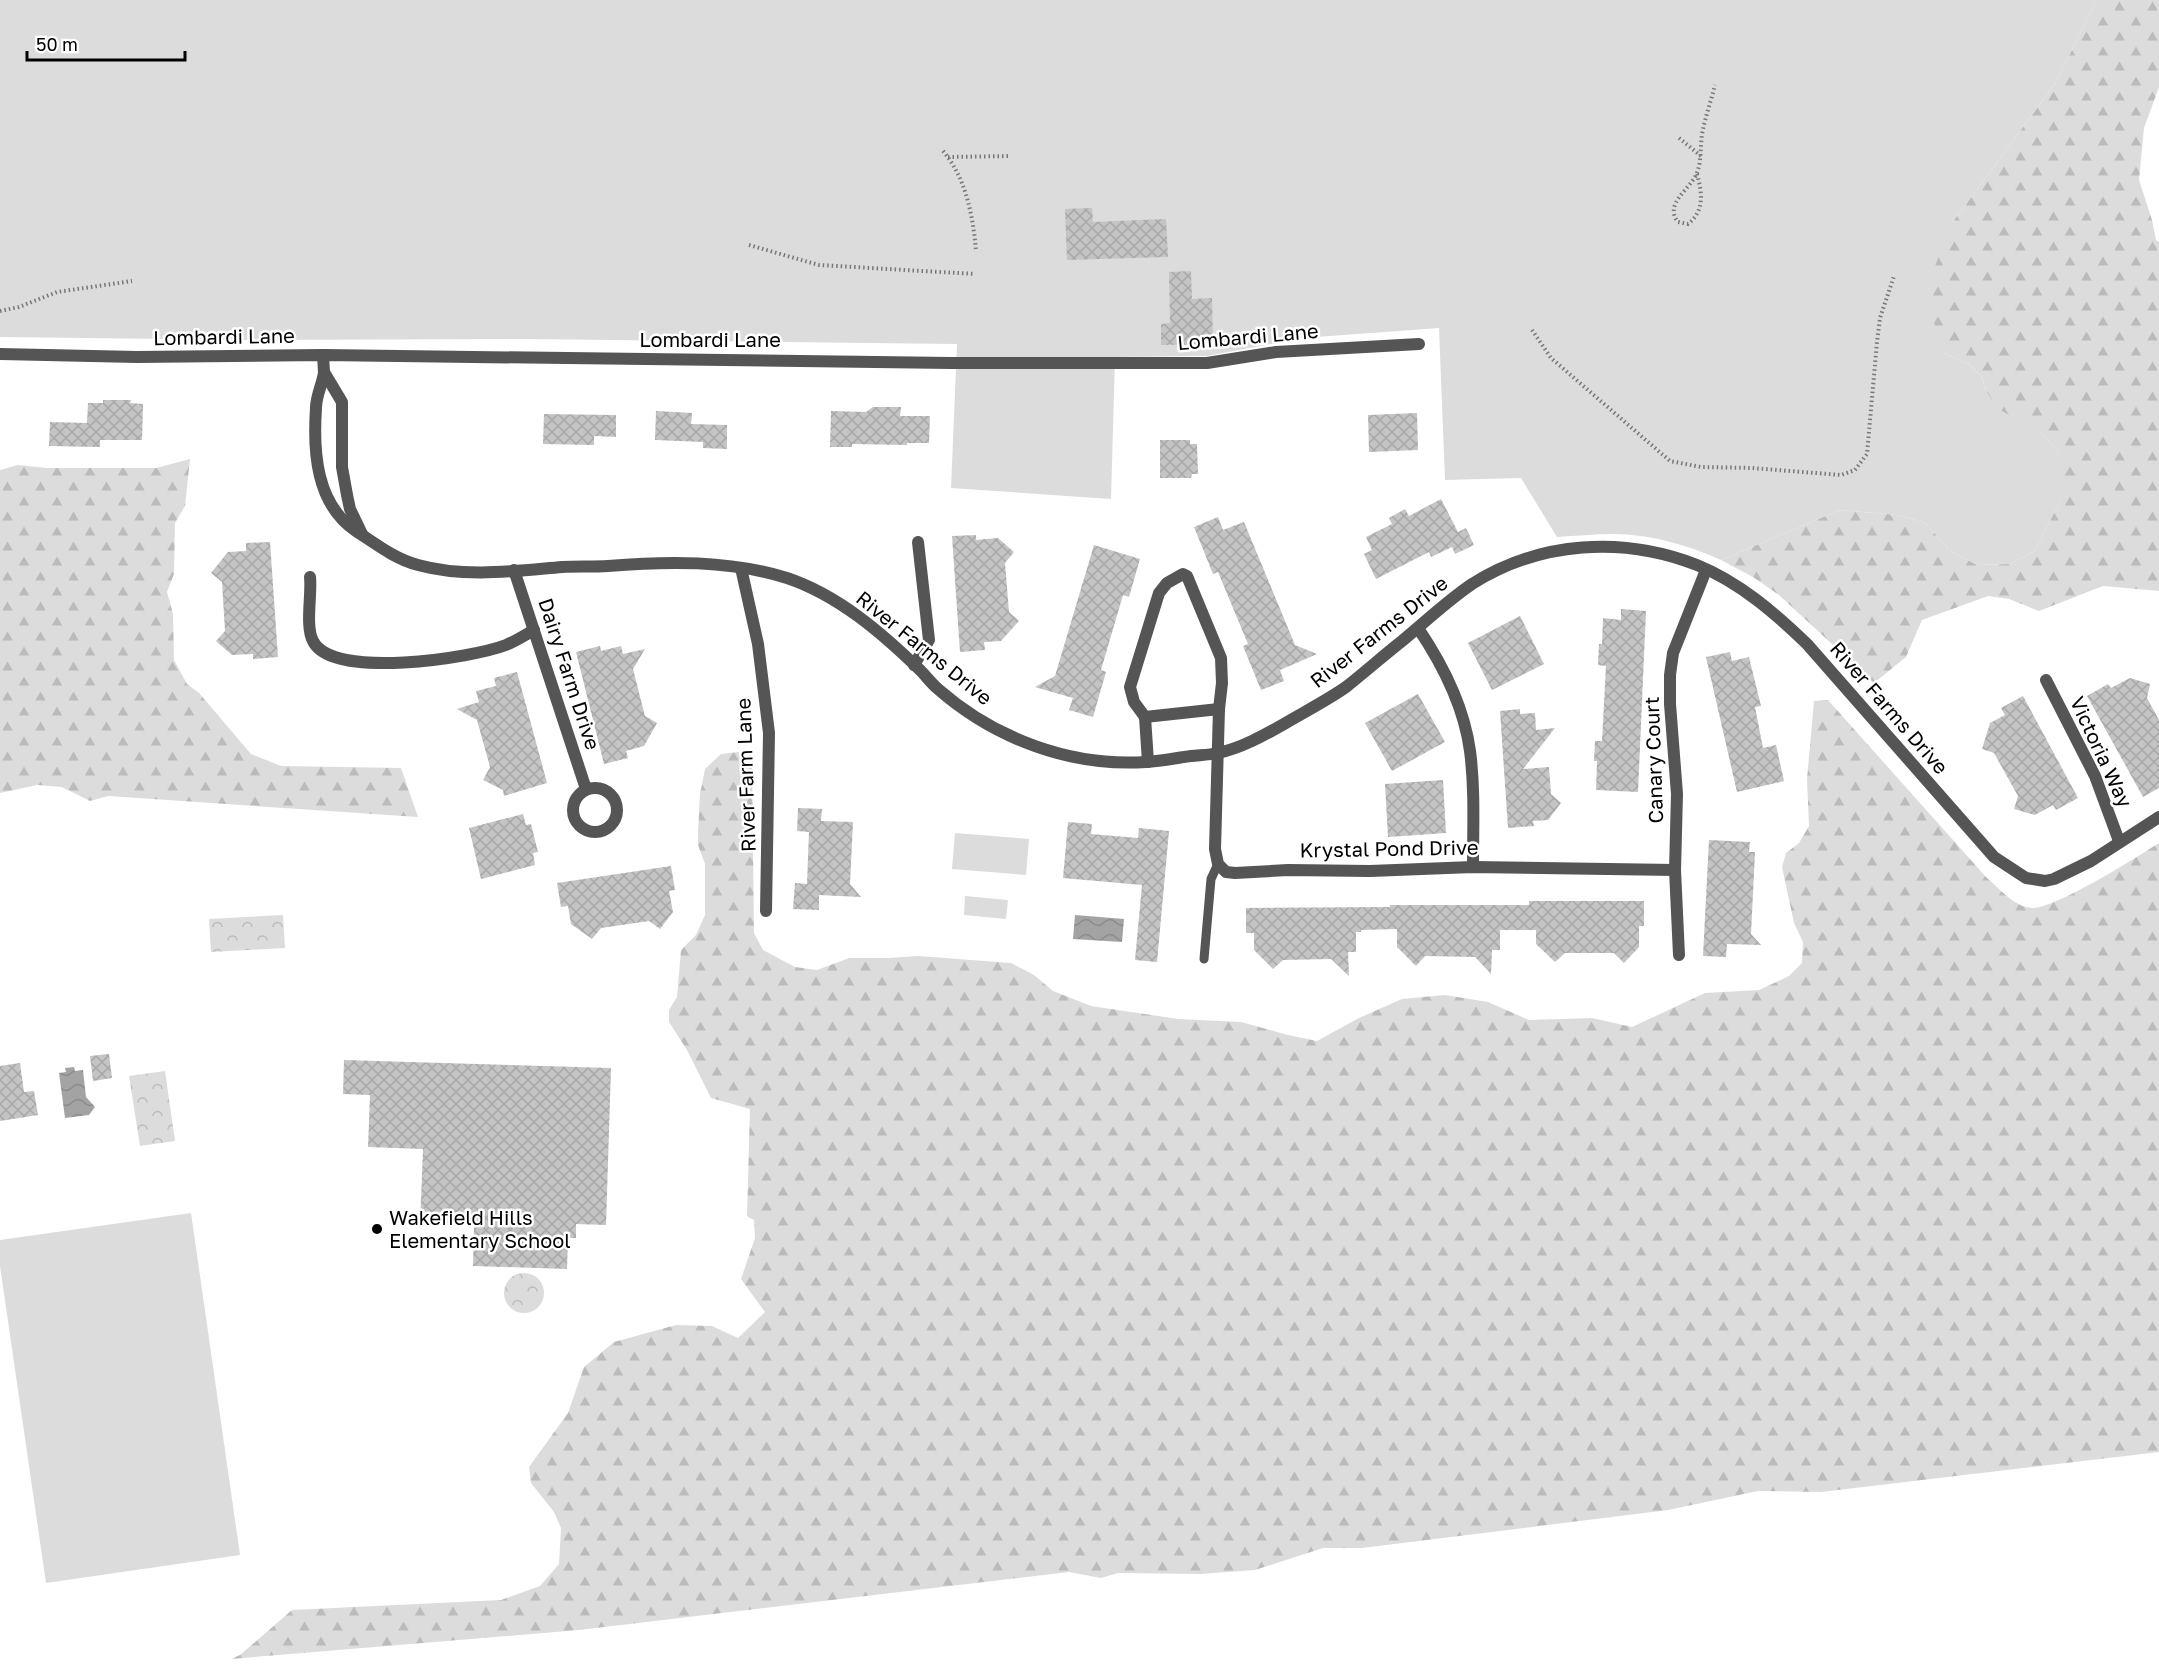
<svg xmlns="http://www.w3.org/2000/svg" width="2159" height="1677" font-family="'Golos Text',sans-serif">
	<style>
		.grass { fill: #dcdcdc }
		.forest { fill: url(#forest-firs) }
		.park { fill: url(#park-crowns) }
		.water { fill: url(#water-waves) }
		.building { fill: url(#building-cross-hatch) }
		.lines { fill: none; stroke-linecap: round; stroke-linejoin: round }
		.path { stroke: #777; stroke-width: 4; stroke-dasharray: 1.5 3; stroke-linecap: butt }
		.lane { stroke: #555; stroke-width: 9 }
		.street { stroke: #555; stroke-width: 12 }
		.poi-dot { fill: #000; stroke: #fff; stroke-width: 2 }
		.labels { text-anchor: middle; stroke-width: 5; stroke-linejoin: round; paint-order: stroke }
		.street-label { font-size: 20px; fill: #000; stroke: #fff }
		.poi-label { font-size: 20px; fill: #000; stroke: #fff; text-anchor: start }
	</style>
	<defs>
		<pattern id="forest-firs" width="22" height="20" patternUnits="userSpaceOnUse" patternTransform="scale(1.5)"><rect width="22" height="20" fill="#dcdcdc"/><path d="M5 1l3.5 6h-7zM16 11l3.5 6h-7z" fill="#bbb"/></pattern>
		<pattern id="park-crowns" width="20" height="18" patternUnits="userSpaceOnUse" patternTransform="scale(1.5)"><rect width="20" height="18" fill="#dcdcdc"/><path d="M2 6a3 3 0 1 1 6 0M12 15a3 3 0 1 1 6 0" fill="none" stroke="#bbb"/></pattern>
		<pattern id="water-waves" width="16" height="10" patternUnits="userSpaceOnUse" patternTransform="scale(1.5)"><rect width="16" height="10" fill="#a3a3a3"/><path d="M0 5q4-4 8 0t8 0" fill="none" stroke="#8b8b8b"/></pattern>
		<pattern id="building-cross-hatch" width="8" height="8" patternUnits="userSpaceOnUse" patternTransform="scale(1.5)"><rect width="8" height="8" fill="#c4c4c4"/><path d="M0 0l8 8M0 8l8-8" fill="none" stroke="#a7a7a7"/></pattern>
	</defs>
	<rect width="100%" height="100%" fill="#fff"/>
	<!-- grass -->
	<g class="grass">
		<path d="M0,0H2097L2055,84L1952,223L1941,352L1970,365L1982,377L1985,389L2021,420L2041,432L2060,454V501L2035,551L2010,564L1977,565L1952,552L1925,523L1898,515L1840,510L1721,560C1687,545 1651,534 1613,534C1595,534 1576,536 1557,537L1521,478L1445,480L1439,328L1303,338L1207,356L1115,357L1111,499L951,488L957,344L527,339L253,340L0,337Z"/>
		<polygon points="955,833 1029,839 1026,875 952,869"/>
		<polygon points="965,896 1008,900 1006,919 964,915"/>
		<polygon points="191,1213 240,1555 46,1583 0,1266 0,1240"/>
	</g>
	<!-- forest -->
	<g class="forest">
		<polygon points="2097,0 2159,0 2159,87 2144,128 2139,180 2152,220 2156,240 2159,242 2159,591 2103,586 2039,611 2009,599 1988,596 1922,620 1906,657 1874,683 1779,595 1753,577 1721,560 1840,510 1898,515 1925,523 1952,552 1977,565 2010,564 2035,551 2060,501 2060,454 2041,432 1998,409 1985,389 1982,377 1970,365 1941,352 1929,300 1930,279 1952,223 2055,84"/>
		<polygon points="190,459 185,506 175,523 174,574 167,592 173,614 174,660 187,684 199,693 251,754 281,766 401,768 418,817 108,796 90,801 62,787 37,785 0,793 0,470 18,465 47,468 156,468"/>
		<path d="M1828,700L1986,877C1999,888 2014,907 2032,908C2055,909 2137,857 2159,843V1452L1821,1492L1758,1491L1668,1510L1362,1548H1323L1255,1570L1200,1574L1118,1573L1101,1578L1069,1572L579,1630L231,1659L240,1655L292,1610L501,1600L540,1586L559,1564L561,1528L554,1512L531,1483L529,1467L568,1413L584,1367L614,1342L676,1325L712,1326L738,1338L765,1312L741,1279L755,1238L754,1220L747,1216L750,1109L711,1098L687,1050L669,1022V1010L677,997L681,950L696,935L705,915V864L698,845V833L700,794L705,769L721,754L738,752L752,758L754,933L763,950L795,967L817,970L849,958H889L918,956L1011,963L1034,975L1053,991L1091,1006L1178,1019L1241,1022L1288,1035L1317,1041L1359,1018L1402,999L1445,995L1488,1002L1529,1020L1592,1018L1632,1027L1705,993L1759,990L1789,976L1802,963L1803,942L1794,923L1782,867L1786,853L1799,843L1809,826L1807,779L1814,701Z"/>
	</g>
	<!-- park -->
	<g class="park">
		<polygon points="283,915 285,948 211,952 209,919"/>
		<polygon points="165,1071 175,1141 140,1146 129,1076"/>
		<circle cx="524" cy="1293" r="20"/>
	</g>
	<!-- water -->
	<g class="water">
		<polygon points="1075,915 1124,919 1122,942 1073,939"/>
		<polygon points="74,1067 75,1071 83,1070 86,1097 95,1107 89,1115 65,1118 59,1073 66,1072 65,1068"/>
	</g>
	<!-- building -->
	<g class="building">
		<polygon points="1092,208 1093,222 1166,219 1168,257 1067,260 1065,209"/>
		<polygon points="1191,271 1192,299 1212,298 1213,344 1161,345 1161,324 1170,323 1169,272"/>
		<polygon points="103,400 131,400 130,403 143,404 142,440 100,440 100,447 49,446 50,422 87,423 88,403 103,403"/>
		<polygon points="873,407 901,407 900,416 930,416 929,443 907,443 907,445 852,444 852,447 830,447 831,411 866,412"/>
		<polygon points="656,411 692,413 691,424 727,425 727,449 703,448 703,442 655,440"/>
		<polygon points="1417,413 1418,450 1369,452 1368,415"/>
		<polygon points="544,414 616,415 616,437 594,436 594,445 543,444"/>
		<polygon points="1160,440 1190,440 1190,444 1197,444 1198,474 1192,474 1191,478 1160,478"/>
		<polygon points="1441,499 1458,532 1466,528 1474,545 1455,554 1452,547 1431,557 1429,552 1376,579 1364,554 1372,550 1366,537 1392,524 1389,518 1405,509 1409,516"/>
		<polygon points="1218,517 1223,530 1244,522 1295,645 1317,654 1280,670 1284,681 1261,690 1243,646 1248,644 1218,572 1213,574 1194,527"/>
		<polygon points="976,535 976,540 998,538 1014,552 1005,563 1009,612 1019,621 1001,641 984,642 985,650 960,652 952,536"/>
		<polygon points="270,542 278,657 253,659 253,654 232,655 216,641 225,631 222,582 211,573 228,552 246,551 246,543"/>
		<polygon points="1094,545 1140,559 1129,597 1123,595 1101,670 1106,672 1093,717 1069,710 1073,698 1035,687 1055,676"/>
		<polygon points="1621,609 1646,611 1638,792 1596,790 1597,761 1594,761 1595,741 1602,741 1606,666 1598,665 1599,644 1602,644 1603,618 1621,620"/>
		<polygon points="1520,616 1544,664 1492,690 1468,643"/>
		<polygon points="600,646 601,651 621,646 623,654 645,649 633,669 645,716 657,723 644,746 626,751 628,758 604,764 576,652"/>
		<polygon points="1730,652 1732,661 1749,657 1761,706 1755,707 1763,748 1776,745 1784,781 1737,792 1706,657"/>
		<polygon points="517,672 547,783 504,796 503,790 483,780 490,767 477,720 457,709 479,702 476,691 496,686 494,678"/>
		<polygon points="2130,678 2150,684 2147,698 2159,720 2159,788 2143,797 2087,696 2108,684 2111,688"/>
		<polygon points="1418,694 1445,742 1392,771 1365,723"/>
		<polygon points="2023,696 2078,798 2056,810 2053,805 2035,815 2014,809 2018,796 1994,753 1982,749 1990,723 2005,715 2001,708"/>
		<polygon points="1520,709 1520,714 1535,713 1536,730 1555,728 1523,769 1549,767 1551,794 1561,803 1548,820 1533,821 1534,826 1508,828 1500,711"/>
		<polygon points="1443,780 1446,833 1388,837 1385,784"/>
		<polygon points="798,808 822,809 821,821 853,822 850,884 861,897 819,895 819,910 793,909 795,883 807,884 809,832 797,831"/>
		<polygon points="523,814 526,825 531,824 538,852 533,853 535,865 481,879 469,828"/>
		<polygon points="1068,822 1092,824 1091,834 1138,838 1139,828 1169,831 1157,962 1135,960 1142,885 1063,878"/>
		<polygon points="1709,840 1750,842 1749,852 1755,852 1751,934 1761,945 1727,944 1726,957 1703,956"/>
		<polygon points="671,866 675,890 669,891 673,912 660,929 649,921 601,928 592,939 571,924 568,906 561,907 557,883"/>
		<polygon points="1529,901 1644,901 1644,926 1639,926 1639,947 1624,963 1614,953 1565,953 1555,962 1536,944 1536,930 1500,930 1500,950 1492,950 1491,974 1475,957 1425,956 1416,966 1397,947 1397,929 1361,930 1361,932 1356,932 1356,952 1348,952 1349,976 1331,959 1283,960 1273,969 1254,950 1254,933 1246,933 1246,908 1390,907 1390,905 1529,905"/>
		<polygon points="109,1054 112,1078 93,1081 90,1056"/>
		<polygon points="344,1060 611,1068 606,1225 576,1224 576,1238 568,1238 567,1269 473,1266 474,1225 420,1224 423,1149 368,1147 370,1095 343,1094"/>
		<polygon points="20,1063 24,1092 34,1091 38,1115 0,1121 0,1066"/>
	</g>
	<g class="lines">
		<!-- path -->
		<g class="path">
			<polyline points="1679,138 1701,156"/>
			<path d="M943,151C966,178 973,216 976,251"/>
			<polyline points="948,157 1010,156"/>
			<path d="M1697,174C1702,192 1705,211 1688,224L1678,222C1664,204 1689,190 1696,175C1702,162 1700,148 1702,134C1705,118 1711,101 1715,85"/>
			<polyline points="749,245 819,265 975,274"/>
			<polyline points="0,311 19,307 57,292 132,281"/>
			<polyline points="1532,330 1551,358 1670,461 1701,467 1752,468 1841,475 1855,470 1867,454 1877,342 1880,318 1894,276"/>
		</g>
		<!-- lane -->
		<polyline class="lane" points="1204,959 1211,879 1218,864"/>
		<!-- street -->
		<g class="street">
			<polyline points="0,354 137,357 323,355 951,363 1207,363 1276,352 1419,344"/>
			<path d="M323,355C323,357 324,371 324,373C322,385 316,396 316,408C313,452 316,504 356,531C376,544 395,559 418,565C465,578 515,571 562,567C577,566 593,567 608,566C667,561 729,560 787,578C838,595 882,633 920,670C926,676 931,683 938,689C995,739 1071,767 1146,762C1161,761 1176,758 1191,756C1200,755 1209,755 1218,753C1241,748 1263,736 1284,724C1304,712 1326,701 1346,687C1365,672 1383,656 1402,641C1425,622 1447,601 1472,584C1540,541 1623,536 1697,565C1739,582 1775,613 1807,644L1994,857L2026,878L2045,881L2054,879L2091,861L2159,817"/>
			<polyline points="324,372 342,402 342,467 347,495 350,509 362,534"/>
			<polyline points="741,568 758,644 769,733 766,911"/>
			<polyline points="514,570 586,789"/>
			<path d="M310,577C312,594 305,626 313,641C332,680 472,658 506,645C516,641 525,635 534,630"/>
			<path d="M1418,628C1443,665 1464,706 1470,751C1475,789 1473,828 1473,867"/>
			<polyline points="914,665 929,640 918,542"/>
			<polyline points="2046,680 2095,776 2119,841"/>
			<polyline points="1145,717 1219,709"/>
			<polyline points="1148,762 1145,717 1134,702 1130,687 1159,593 1167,583 1183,574 1187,576 1221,658 1222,683 1219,709 1215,849 1218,864 1226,872 1235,873 1288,870 1370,871 1473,867 1675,870"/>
			<circle cx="595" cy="810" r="22"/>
			<polyline points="1679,955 1675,870 1677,794 1670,704 1670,675 1673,653 1706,570"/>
		</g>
	</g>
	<!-- markers -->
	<circle class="poi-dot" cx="377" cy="1229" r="6"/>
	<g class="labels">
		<!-- street labels -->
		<g class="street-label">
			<text transform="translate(224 337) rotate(-1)" y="7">Lombardi Lane</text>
			<text transform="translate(1248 337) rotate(-5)" y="7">Lombardi Lane</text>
			<text x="710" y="347">Lombardi Lane</text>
			<text transform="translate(1379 632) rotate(-38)" y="7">River Farms Drive</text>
			<text transform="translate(924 648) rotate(39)" y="7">River Farms Drive</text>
			<text transform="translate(569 674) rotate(72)" y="7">Dairy Farm Drive</text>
			<text transform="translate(1889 708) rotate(49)" y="7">River Farms Drive</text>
			<text transform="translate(2101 752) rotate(65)" y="7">Victoria Way</text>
			<text transform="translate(1654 760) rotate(-92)" y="7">Canary Court</text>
			<text transform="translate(746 775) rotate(-92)" y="7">River Farm Lane</text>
			<text transform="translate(1389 849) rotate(-1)" y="7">Krystal Pond Drive</text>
		</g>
		<!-- poi labels -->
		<g class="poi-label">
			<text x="389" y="1225">Wakefield Hills<tspan x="389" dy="23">Elementary School</tspan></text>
		</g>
	</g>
	<!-- scale -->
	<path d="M27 51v9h158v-9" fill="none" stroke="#000000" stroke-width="3"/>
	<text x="36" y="51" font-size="18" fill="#000000" stroke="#ffffff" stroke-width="4.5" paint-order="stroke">50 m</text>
</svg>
